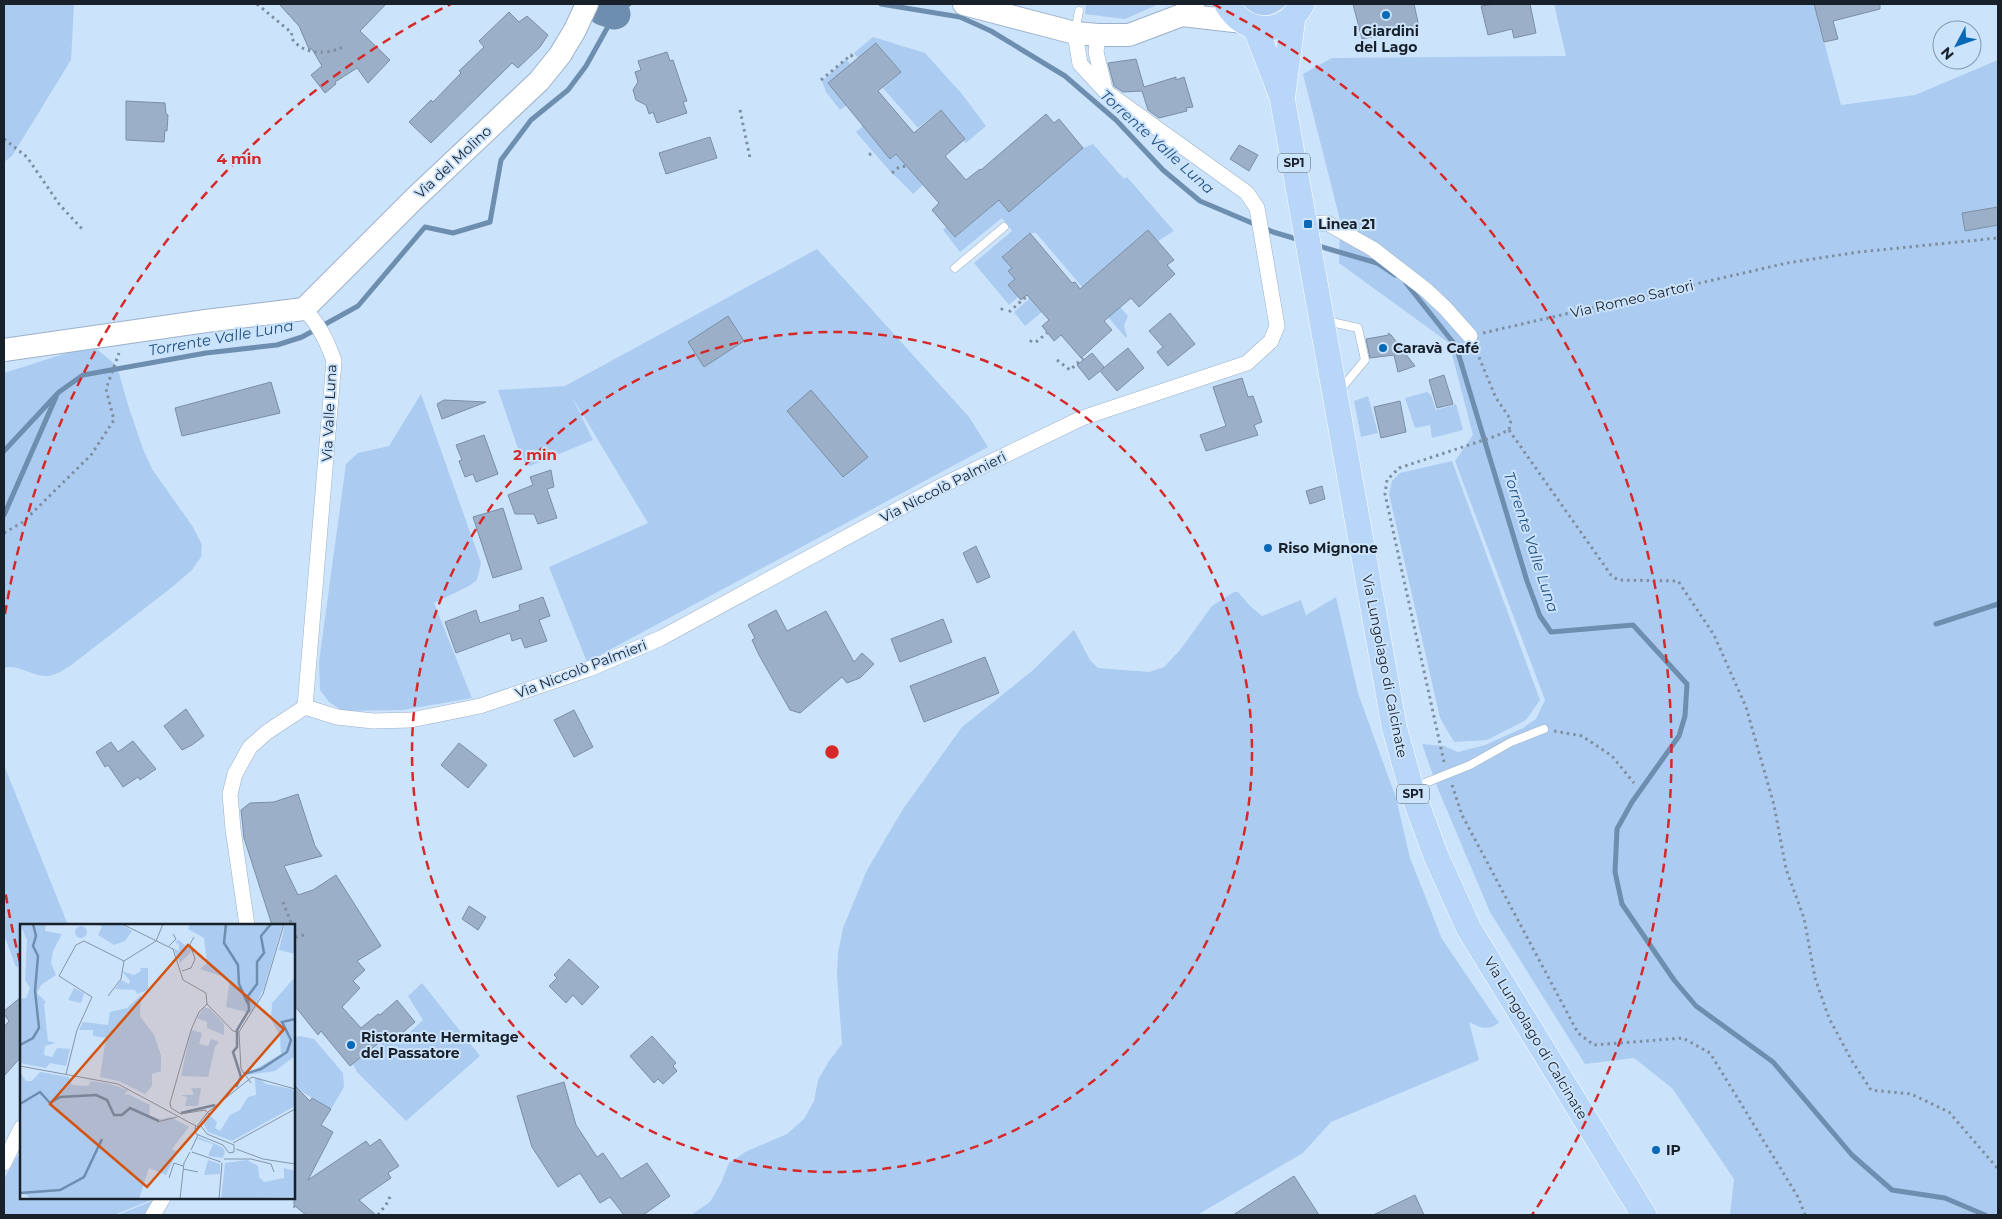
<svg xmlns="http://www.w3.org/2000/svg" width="2002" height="1219" font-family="Montserrat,sans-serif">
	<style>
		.green { fill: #abccf0 }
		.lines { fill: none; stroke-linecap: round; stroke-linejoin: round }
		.stream { stroke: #6e8eb0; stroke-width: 5 }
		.river { stroke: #6e8eb0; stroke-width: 31 }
		.building { fill: #9bb0c8; stroke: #7a8fa6 }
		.lane-casing { stroke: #9cb1c9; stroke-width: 9 }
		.street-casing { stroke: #9cb1c9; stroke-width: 16 }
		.secondary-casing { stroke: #9cb1c9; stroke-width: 24 }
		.primary-casing { stroke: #fff; stroke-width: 26 }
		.path { stroke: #7e8fa1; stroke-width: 3; stroke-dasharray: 2.5 4; stroke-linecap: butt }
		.lane { stroke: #fff; stroke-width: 8 }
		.street { stroke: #fff; stroke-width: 15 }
		.secondary { stroke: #fff; stroke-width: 22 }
		.primary { stroke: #b8d6f7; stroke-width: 25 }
		.ring { fill: none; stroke: #d62828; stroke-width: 2.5; stroke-dasharray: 9 6 }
		.poi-dot { fill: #0969b6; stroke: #cce3fc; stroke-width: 2 }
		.labels { text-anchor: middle; stroke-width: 4; stroke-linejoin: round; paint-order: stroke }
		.shield { fill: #cce3fc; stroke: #4e5a68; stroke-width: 1 }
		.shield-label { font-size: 12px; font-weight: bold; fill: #182029 }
		.poi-label { font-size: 14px; font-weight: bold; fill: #182029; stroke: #cce3fc; text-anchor: start }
		.street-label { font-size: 14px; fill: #182029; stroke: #cce3fc }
		.water-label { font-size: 15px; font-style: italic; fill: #225280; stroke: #cce3fc }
		.inset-river { fill: none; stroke: #6e8eb0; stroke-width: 2.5 }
		.inset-road { fill: none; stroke: #8495a8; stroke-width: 1 }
		.view { fill: #d3530f; fill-opacity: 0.15; stroke: #d3530f; stroke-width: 2.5 }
		.inset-edge { fill: none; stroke: #182029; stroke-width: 2.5 }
		.centre { fill: #d62828; stroke: #cce3fc; stroke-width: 2.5 }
		.ring-label { font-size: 15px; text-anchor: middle; font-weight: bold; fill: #d62828; stroke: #cce3fc; stroke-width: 4; stroke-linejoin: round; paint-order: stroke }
	</style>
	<rect width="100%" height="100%" fill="#cce3fc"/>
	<!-- green -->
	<g class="green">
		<polygon points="4,4 74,4 71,60 12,156 4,162"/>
		<polygon points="1086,4 1159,4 1125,19 1085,14"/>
		<path d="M1242,4H1287C1273,17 1256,21 1242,4Z"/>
		<polygon points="1554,4 1814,4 1841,105 1915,95 1998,60 1998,1215 1730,1215 1734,1179 1672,1088 1634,1058 1585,1064 1490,912 1438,789 1422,744 1444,746 1458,752 1485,745 1523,728 1536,719 1545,700 1455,461 1473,435 1449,343 1339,263 1340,220 1303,74 1332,58 1566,56"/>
		<polygon points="873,37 925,53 962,94 986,126 966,143 963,140 965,139 940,110 918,128 883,88 901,72 877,43 858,58 854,53"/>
		<polygon points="846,59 850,64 847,105 840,110 826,92 822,81"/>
		<polygon points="863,126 890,159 896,154 923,185 913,194 888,169 856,132"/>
		<polygon points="1093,144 1124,179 1127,177 1174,231 1158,241 1148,230 1097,275 1096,280 1128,316 1124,326 1127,336 1126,338 1036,233 1029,233 1002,256 1012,268 1008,271 1015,279 1008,285 1018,297 1009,305 974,263 1012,231 1002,218 960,252 943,230 946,227 956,237 999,200 1009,211 1083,148"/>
		<polygon points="817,249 969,417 988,447 587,662 549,567 648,523 572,397 593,440 530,466 522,460 498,390 565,386"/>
		<polygon points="1031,297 1042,312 1025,326 1014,312"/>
		<path d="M92,345L117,366L128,405L143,449L152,469L193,527L202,545L201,557L192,570L171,588L70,666C63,670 56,675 48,676C33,677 17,663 4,668V373Z"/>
		<polygon points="1427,392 1431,395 1436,410 1456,404 1463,430 1432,438 1430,425 1415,428 1405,398"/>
		<polygon points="421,394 481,563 477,580 469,586 434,603 472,698 403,710 343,711 329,702 320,690 319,662 346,464 358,453 389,446"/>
		<polygon points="1368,396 1378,433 1361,437 1354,401"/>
		<polygon points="1452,461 1540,700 1526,720 1487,740 1454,742 1440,718 1389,494 1392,481 1400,473"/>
		<path d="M1234,592H1238L1250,606L1262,616L1301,600L1306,615L1336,597L1358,693L1396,798L1410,858L1442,939L1499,1023C1487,1031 1481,1028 1469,1022L1479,1060L1331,1122L1303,1153L1197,1215H691L710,1202L721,1183L729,1163L747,1151L787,1134L804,1119L814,1101L818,1080L829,1061L842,1044L837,975L838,953L843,928L867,870L903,809L962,727L1032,671L1074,630L1090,660L1098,668L1149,672L1164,667L1180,650L1212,606Z"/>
		<polygon points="4,765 68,925 21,925 21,966 16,967 4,935"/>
		<polygon points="422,983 480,1056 406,1121 357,1072 353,1064 389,1038 398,1043 423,1020 408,996"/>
		<polygon points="300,1036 314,1039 343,1073 344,1087 331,1109 299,1090 294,1085 294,1038"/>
		<polygon points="17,1156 21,1157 21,1198 152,1198 151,1200 114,1215 4,1215 4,1179"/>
		<polygon points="152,1201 146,1215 118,1215"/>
	</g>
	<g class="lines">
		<!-- stream -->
		<g class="stream">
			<polyline points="881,4 960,17 991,31 1065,76 1116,120 1163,170 1200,201 1273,232 1300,240"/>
			<polyline points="1315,245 1377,263 1395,275"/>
			<polyline points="1406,283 1456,346 1527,581 1540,616 1551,632 1633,625 1687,684 1685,716 1679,736 1632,802 1617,829 1615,872 1622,904 1674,980 1696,1006 1773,1062 1852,1155 1892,1190 1945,1198 1985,1215"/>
			<polyline points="4,451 59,392 83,375 206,353 277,345 302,337 358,306 425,227 453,233 490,222 501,160 531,120 568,90 586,66 615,14 629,4"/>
			<polyline points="4,515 56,397"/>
			<polyline points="1936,624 1998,604"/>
		</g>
		<!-- river -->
		<polyline class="river" points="603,10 615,14"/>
	</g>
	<!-- building -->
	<g class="building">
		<polygon points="279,4 386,4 360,31 390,60 368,83 357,68 335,82 336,84 325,93 311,75 322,66 312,49 309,49 299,26"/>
		<polygon points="1353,4 1414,4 1419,27 1362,39"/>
		<polygon points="1494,4 1530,4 1536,33 1514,38 1512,29 1488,35 1481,6"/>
		<polygon points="1814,4 1880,4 1880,9 1833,21 1838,39 1824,42"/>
		<polygon points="509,12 519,22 527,16 548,35 540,47 518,68 512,63 431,143 409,122 431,100 433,102 461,73 459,71 484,47 479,41"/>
		<polygon points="876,43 901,72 878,91 914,133 941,110 965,139 945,156 966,180 980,169 981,170 1046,114 1054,123 1059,119 1083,148 1009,212 999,200 955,237 932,210 939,203 896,154 890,159 828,83"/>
		<polygon points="667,52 670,61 673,60 683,90 687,101 683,102 687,113 657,123 653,112 649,114 646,105 636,100 633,90 638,82 635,72 641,70 638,61"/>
		<polygon points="1136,59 1144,87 1176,77 1176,80 1184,77 1193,107 1186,108 1187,111 1159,118 1148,110 1142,91 1123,92 1114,86 1108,63"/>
		<polygon points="126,101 165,103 166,114 168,115 167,131 165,130 164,142 126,140"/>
		<polygon points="710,137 717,158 666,174 659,153"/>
		<polygon points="1239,145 1258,155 1249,171 1230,159"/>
		<polygon points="1998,207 1998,225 1965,231 1962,213"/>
		<polygon points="1148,230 1174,260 1167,265 1175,274 1139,307 1131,298 1104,321 1112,330 1081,358 1061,335 1054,341 1042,326 1049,320 1027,295 1021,300 1008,285 1015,279 1008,271 1012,268 1002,257 1030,233 1072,283 1075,282 1080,289"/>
		<polygon points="1170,313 1195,344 1168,366 1157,352 1163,347 1149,331"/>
		<polygon points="728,316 744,341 704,367 688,342"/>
		<polygon points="1388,333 1391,335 1415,366 1398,372 1394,355 1370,358 1366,339 1389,335"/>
		<polygon points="1128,348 1144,368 1117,391 1100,371 1089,380 1077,365 1092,353 1104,367 1101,370"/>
		<polygon points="1444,375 1453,404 1437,408 1429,380"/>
		<polygon points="1242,378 1248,397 1253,396 1262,422 1254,425 1258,435 1206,451 1200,435 1226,426 1213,387"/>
		<polygon points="271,382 280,413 182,436 175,408"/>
		<polygon points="811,390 868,457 843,477 787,411"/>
		<polygon points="444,400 486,402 442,419 437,404"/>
		<polygon points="1400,401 1406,432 1381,438 1374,407"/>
		<polygon points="484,435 498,474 476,482 473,474 465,477 459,461 462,460 456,445"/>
		<polygon points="551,470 554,487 547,489 557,518 538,524 534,514 515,514 508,495 533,485 530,477"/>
		<polygon points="1322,486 1325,499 1310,504 1306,491"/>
		<polygon points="503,508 522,569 493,578 473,517"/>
		<polygon points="976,546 990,577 977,583 963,553"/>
		<polygon points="543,597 550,616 539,620 547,641 525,648 521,638 512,641 510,633 456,653 445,622 476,610 480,623 520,610 519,605"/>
		<polygon points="776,610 787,631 826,611 854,662 862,653 874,664 860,678 847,683 842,677 800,713 790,710 759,655 752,640 755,638 748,625"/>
		<polygon points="943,619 952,642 900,662 891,639"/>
		<polygon points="985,657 999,693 924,722 910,686"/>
		<polygon points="186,709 204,736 192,745 182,750 164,726"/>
		<polygon points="574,710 593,747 574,757 554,720"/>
		<polygon points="133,741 156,769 140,780 138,777 123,787 108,765 105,767 96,752 111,742 118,752"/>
		<polygon points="459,743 487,765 468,788 441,765"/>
		<polygon points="298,794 315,846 322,856 284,866 298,895 313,890 336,875 381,946 357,961 365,970 353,981 360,988 342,1007 361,1028 378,1014 380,1015 397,1000 415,1022 394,1040 389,1035 350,1066 321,1031 318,1035 294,1005 294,925 272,925 244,838 241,810 250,803 274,802"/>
		<polygon points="469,906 486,917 478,930 462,919"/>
		<polygon points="569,959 599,987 582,1005 573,995 566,1003 549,986 557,978 554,975"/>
		<polygon points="21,997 21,1057 4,1076 4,1027 9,1021 4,1014 4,1011"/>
		<polygon points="652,1036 676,1063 673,1066 677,1071 663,1084 658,1079 654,1083 630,1056"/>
		<polygon points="564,1082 576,1125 597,1157 603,1153 621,1179 647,1163 670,1196 643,1215 624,1215 610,1197 600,1203 580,1173 558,1187 532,1147 517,1096"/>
		<polygon points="294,1085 310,1101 312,1098 331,1109 321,1125 333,1132 308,1180 366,1141 370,1146 380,1139 399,1166 388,1173 391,1178 359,1200 376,1215 306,1215 295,1206 294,1208"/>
		<polygon points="1294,1176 1319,1215 1233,1215"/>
		<polygon points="1415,1195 1424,1215 1373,1215"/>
	</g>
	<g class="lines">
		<!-- lane casing -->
		<g class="lane-casing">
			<g id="lane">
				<polyline points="1075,32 1079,11"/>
				<polyline points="955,268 1004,227"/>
				<polyline points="1327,321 1358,328 1365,360 1340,390"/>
				<polyline points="1415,787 1470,765 1511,742 1544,729"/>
			</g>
		</g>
		<!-- street casing -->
		<g class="street-casing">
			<g id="street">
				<polyline points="1098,35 1096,52 1105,89"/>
				<polyline points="1304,224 1327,223 1373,249 1426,290 1445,308 1470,336"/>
				<path d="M304,309C319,324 327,341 334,361L305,707"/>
				<polyline points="305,707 337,717 373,721 411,720 480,706 589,669 661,638 939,487 1082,418 1247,363 1271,341 1277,326 1257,208 1247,193 1105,91 1080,64 1075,33"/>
				<polyline points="247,925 233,829 230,794 235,774 250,747 267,732 305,707"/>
				<polyline points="4,1163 21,1128"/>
				<polyline points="153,1215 163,1198"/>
			</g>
		</g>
		<!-- secondary casing -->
		<g class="secondary-casing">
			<g id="secondary">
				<polyline points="964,4 1075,33 1098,35 1129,35 1182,15 1193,4"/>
				<polyline points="1182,15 1243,22"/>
				<polyline points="4,350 206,321 304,309 415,198 539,81 560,55 575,30 587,4"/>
			</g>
		</g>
		<!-- primary casing -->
		<g class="primary-casing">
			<g id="primary">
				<path d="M1227,4C1246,36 1284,37 1302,4"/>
				<polyline points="1255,27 1282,97 1394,726 1411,788 1436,856 1469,929 1644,1215"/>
				<polyline points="1283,94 1293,17"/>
			</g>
		</g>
		<!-- path -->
		<g class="path">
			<path d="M257,4L292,33L291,37C301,55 327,55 343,47"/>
			<polyline points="821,80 851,55 855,60"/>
			<polyline points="740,110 750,158"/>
			<polyline points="4,139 27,157 59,204 83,230"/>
			<polyline points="869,155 872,153"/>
			<polyline points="892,173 899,167 907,166"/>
			<polyline points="1001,310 1004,307"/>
			<polyline points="1009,312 1028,295"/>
			<polyline points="1483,333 1787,263 1859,252 1998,238"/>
			<polyline points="1030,342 1033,339"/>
			<polyline points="1036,342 1047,333"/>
			<polyline points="1057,360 1070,370 1083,358"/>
			<polyline points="1509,430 1611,575 1618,580 1678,581 1714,635 1746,707 1774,805 1786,869 1804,918 1815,978 1829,1018 1852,1061 1871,1090 1911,1094 1949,1112 1998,1169"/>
			<polyline points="4,533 23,522 91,455 114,420 106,389 119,353"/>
			<polyline points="1554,731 1582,736 1612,756 1634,783"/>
			<polyline points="1444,762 1385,494 1387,480 1399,468 1496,436 1509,430 1511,420 1496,398 1476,350"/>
			<polyline points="1452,785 1462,815 1578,1033 1594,1045 1683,1038 1710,1053 1798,1197 1805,1215"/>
			<polyline points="283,902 292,925"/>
			<polyline points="294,930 296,937 304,935"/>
			<polyline points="378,1215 388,1202 391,1193"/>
		</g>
		<!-- lane -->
		<use href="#lane" class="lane"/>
		<!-- street -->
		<use href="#street" class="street"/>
		<!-- secondary -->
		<use href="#secondary" class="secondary"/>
		<!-- primary -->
		<use href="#primary" class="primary"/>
	</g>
	<!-- distance rings -->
	<g class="ring">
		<circle cx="832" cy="752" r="420"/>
		<path d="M20 962A839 839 0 0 1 5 890M5 614A839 839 0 0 1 451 4M1213 4A839 839 0 0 1 1532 1215"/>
	</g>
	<!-- markers -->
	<g class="poi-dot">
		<circle cx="1386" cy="15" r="5"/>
		<rect x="1303" y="219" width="10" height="10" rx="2.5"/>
		<circle cx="1383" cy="348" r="5"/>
		<circle cx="1268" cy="548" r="5"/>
		<circle cx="351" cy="1045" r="5"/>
		<circle cx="1656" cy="1150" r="5"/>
	</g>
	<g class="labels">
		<!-- shield labels -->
		<g class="shield">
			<rect x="1278" y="153.5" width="32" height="19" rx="4"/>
			<rect x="1397" y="784.5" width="32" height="19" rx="4"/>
		</g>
		<g class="shield-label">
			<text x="1294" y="167">SP1</text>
			<text x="1413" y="798">SP1</text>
		</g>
		<!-- poi labels -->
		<g class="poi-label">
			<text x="1386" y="36" text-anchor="middle">I Giardini<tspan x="1386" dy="16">del Lago</tspan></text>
			<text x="1318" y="229">Linea 21</text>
			<text x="1393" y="353">Caravà Café</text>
			<text x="1278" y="553">Riso Mignone</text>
			<text x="361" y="1042">Ristorante Hermitage<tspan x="361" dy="16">del Passatore</tspan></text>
			<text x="1666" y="1155">IP</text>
		</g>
		<!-- street labels -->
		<g class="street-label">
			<text transform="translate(453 162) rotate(-43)" y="5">Via del Molino</text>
			<text transform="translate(1632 299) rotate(-13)" y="5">Via Romeo Sartori</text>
			<text transform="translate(329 413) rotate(-87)" y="5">Via Valle Luna</text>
			<text transform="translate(943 487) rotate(-27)" y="5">Via Niccolò Palmieri</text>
			<text transform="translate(1385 666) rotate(79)" y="5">Via Lungolago di Calcinate</text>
			<text transform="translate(581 669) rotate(-21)" y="5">Via Niccolò Palmieri</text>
			<text transform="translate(1536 1038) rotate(59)" y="5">Via Lungolago di Calcinate</text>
		</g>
		<!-- water labels -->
		<g class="water-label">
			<text transform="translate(1157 142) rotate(42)" y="5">Torrente Valle Luna</text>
			<text transform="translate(221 338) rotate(-10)" y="5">Torrente Valle Luna</text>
			<text transform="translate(1531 542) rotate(72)" y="5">Torrente Valle Luna</text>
		</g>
	</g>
	<!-- overview -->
	<g transform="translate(20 924)">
		<rect width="275" height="275" fill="#cce3fc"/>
		<path d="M0,0H26L25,7L42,10L33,27L31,39L36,51L21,61L17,69L26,78L24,80L28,117L36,119L25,122L24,131L32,133L37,124L50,125L46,142L30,139L26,144L0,139V75L6,74L10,64L5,56L7,16ZM78,0H101L112,7L105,17L94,21L78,11L82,3ZM170,0H263L244,64L231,89L206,83L210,55L180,45L187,39L184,14L168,5ZM265,0H275V30L259,26ZM55 8a6 6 0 1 1 12 0a6 6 0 1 1-12 0ZM159,16L172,27L160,39L153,24L159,27V21L155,18ZM120,44H128V66L117,70L115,66L95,65L101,56L109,60L110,57L102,47L114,51L121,47ZM275,53V132L255,147L226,151L261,130L260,112L251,95L252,79ZM54,64L64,69L61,79L48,76ZM121,71L120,92L134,111L141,131V147L132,150V162L125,170L99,157L80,153L86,114L73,112V106H59L63,98L88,101L90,88L107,84ZM184,83L190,85L204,100V111L187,104V98L177,94ZM171,106L182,109L179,120L188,122L191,115L199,118L195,123L188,153L161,152ZM0,148L6,157H12L20,148L49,153L52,161L68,162L71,157L90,160L108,166L104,171L108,170L130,181L129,192L137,196L151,193L169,203L152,225L157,228L146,251L129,244L119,275H10L7,271L0,270ZM239,154L246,160L272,165L275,169V182L212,217L188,208L183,199L185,193L188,190L197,198L195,204L200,207L210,191L220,186L228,173L236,171L235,155ZM171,164H181L178,182H165L167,173L160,171H174ZM179,213L202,223L205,227L203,234L188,232L193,220L177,215ZM188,236L200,240V250L184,251ZM227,236L238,242L239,253L244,258L264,254V244L275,247V273L201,275L205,239Z" fill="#abccf0"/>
		<path class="inset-river" d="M206,0L204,19L218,41L219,60L228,80M0,121L13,114L19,104L15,67L18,32L13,22L16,12L13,0M224,150L241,145L267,128L271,116L262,98L275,95M216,163L221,153L213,128L217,123V106L229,86L228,72L237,60V38L244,29L241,12L251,0M0,180L20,168L30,179L40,173L76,171L87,176L94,191H102L110,184L139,197M161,189L195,181M0,269L40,266L64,253L82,215"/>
		<path class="inset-road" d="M102,0L153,25L163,56L186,69L187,80M136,17L143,0M149,22L156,15L153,10M162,47L171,44L175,35L170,20L174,13M88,72L101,55L104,37M187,80L179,88L171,106L150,179L151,184L161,190L185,186L189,190M187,80L213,107L219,108M219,108L243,70L264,0M219,108L221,145L231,159M0,142L98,160L176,202M46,150L57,106L72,73L39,52L56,21L64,17L104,37L136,17M137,198L157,193M177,202L188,188L232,153L275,165M181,202L187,210L214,221V228L209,229L203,221L176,210L175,203ZM213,219L275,185M216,225L243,235L275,240M171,226L178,211M172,228L201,238M204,235H231L251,240L254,248M163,245L178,248M149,254L154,239L163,242M160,275L164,239L170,228M199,275L202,239"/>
		<path class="view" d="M168,21L264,105L127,263L30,180Z"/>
		<rect width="275" height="275" class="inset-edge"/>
	</g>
	<circle cx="832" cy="752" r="8" class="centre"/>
	<g class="ring-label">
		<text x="239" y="164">4 min</text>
		<text x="535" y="460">2 min</text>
	</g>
	<!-- border -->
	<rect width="2002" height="1219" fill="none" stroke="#182029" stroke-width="10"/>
	<!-- north arrow -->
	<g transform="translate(1957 45) rotate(229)"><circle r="24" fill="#cce3fc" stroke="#8495a8"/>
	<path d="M0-4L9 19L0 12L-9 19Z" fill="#0969b6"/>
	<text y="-8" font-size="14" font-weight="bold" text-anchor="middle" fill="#182029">N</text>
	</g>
</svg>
